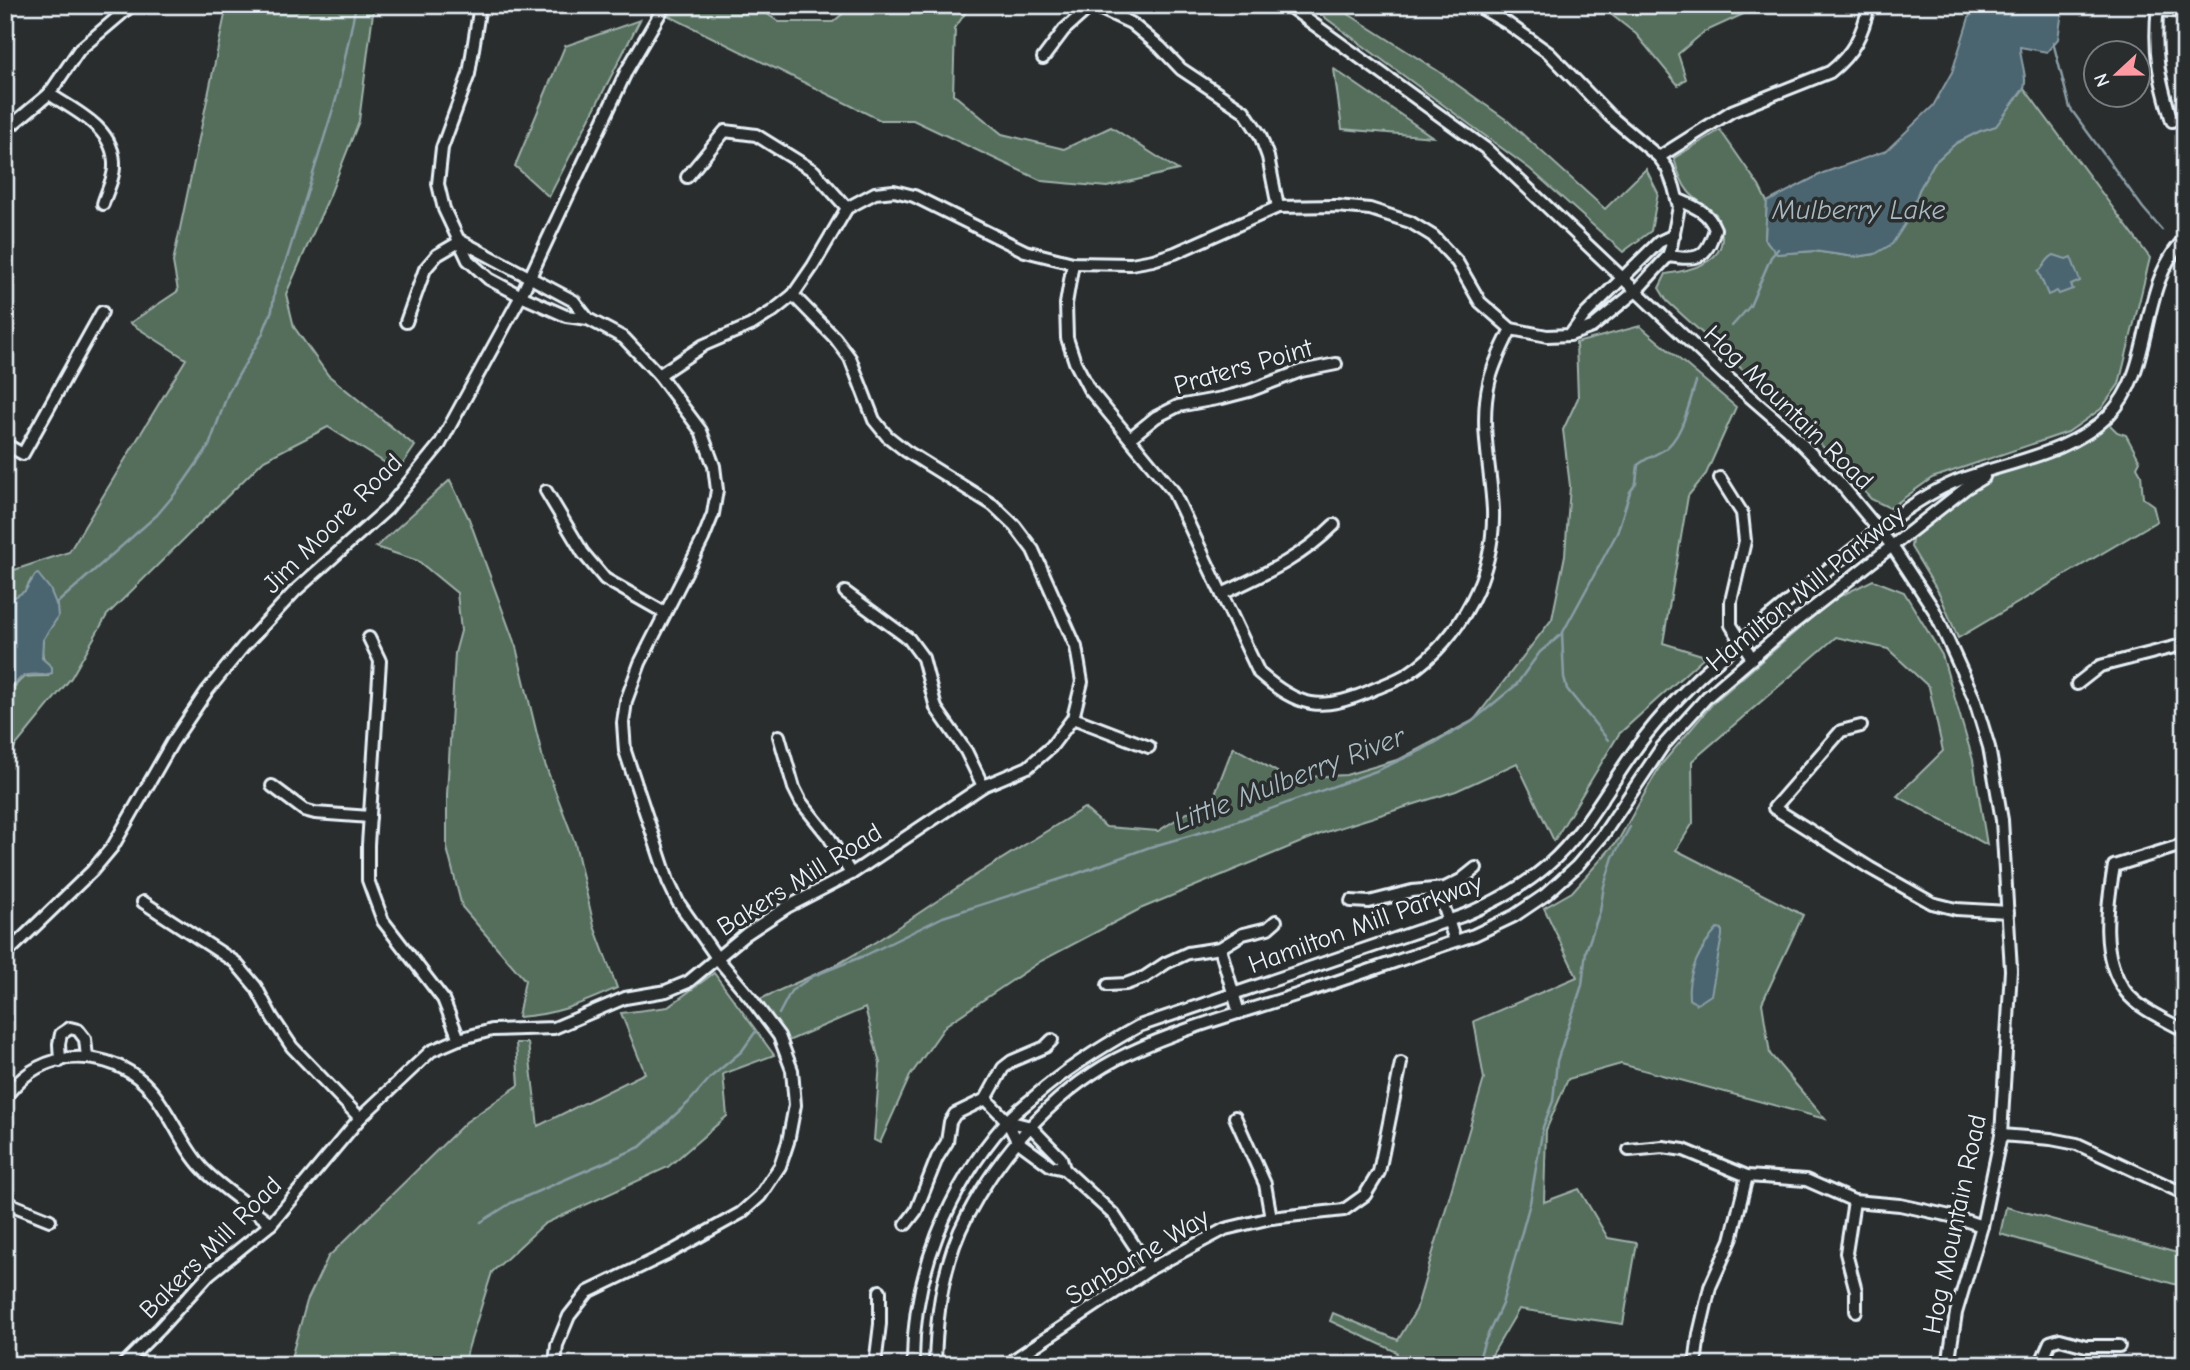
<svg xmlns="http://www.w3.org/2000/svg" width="2190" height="1370" font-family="'Comic Neue',sans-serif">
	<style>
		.green { fill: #556e5c; stroke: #9eb0aa; stroke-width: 2 }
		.water { fill: #4b656f; stroke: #8a9da6; stroke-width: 2 }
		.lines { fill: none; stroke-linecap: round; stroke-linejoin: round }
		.stream { stroke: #8a9da6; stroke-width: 2.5 }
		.minor-casing { stroke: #e8f1f8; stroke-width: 16 }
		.minor { stroke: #2a2d2e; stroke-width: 10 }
		.labels { text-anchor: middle; stroke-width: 7; stroke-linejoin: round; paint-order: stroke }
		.street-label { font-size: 26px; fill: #e8f1f8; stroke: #2a2d2e }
		.water-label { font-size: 28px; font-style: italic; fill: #a9b9c1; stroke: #2a2d2e }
	</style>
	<rect width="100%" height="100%" fill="#2a2d2e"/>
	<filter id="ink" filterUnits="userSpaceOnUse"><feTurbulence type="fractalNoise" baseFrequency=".0143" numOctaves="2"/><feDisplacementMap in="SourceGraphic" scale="14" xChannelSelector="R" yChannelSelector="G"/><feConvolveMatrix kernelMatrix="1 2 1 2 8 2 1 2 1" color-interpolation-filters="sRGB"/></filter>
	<g filter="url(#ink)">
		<!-- green -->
		<g class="green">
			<path d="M227,5H374L359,121L329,197L286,294L294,327L328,375L415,446L398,471L328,427L264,460L107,615L71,678L5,759V695C28,676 15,676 48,676C46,664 40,654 43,642C45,628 58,624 57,606L31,580L25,591L5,603V573L69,552L186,359L130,323L178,291L173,262Z"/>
			<polygon points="675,5 754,5 779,22 833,22 853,5 971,5 955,28 953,94 1002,134 1064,149 1111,127 1178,170 1107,187 1042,181 913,120 880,120 667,15"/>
			<polygon points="1308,5 1334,5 1438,71 1508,121 1605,209 1646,169 1658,193 1651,231 1623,252 1530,169"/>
			<polygon points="1599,5 1745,5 1748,12 1704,32 1678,54 1686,79 1678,85 1636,34"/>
			<polygon points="640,20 549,197 515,166 565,46"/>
			<polygon points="1334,69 1433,137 1342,129"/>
			<path d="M2024,88L2150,258L2119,384L2101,409L2068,432L1932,478L1890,508L1871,499L1801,423L1667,301L1659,288L1666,274C1687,271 1723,264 1722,236C1721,229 1718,221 1716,214C1690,196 1682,190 1674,158L1720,130L1759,186L1767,202L1765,239L1777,254L1814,251L1855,257L1875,254L1909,218L1919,190L1934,163L1956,143L1980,131L1996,126Z"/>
			<polygon points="1640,326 1736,407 1706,474 1688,496 1663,643 1705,656 1619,734 1554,841 1517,763 1456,791 1323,833 1140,909 1041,961 946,1025 910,1076 880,1143 874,1140 880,1063 865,1008 788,1041 760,999 836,965 877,941 976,875 1084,808 1106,827 1158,831 1214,796 1233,747 1288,778 1346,775 1400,759 1474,720 1552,619 1565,555 1570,486 1563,430 1578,398 1576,343"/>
			<polygon points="2109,424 2117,432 2126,435 2140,461 2137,467 2141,474 2143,498 2153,505 2157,521 1958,638 1940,595 1911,547 1913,534 1974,484 1992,476 2076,447"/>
			<path d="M450,480L469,519L516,647L543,759L575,843L594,926L617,988C580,1004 559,1014 518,1017L525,980L462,907L447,848V795L455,653L461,631L457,593L418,561L376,547Z"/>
			<polygon points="1873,580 1904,592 1942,655 1973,760 1987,845 1897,796 1943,751 1929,687 1888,649 1836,637 1692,761 1693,823 1676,850 1803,915 1762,1003 1770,1054 1825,1119 1621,1064 1568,1079 1546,1130 1544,1202 1579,1189 1608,1238 1637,1243 1623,1324 1519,1309 1486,1365 1394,1365 1397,1352 1330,1321 1333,1313 1398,1340 1416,1310 1484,1079 1474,1021 1577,977 1544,908 1572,892 1619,839 1660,766 1713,703 1832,600"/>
			<polygon points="714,973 774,1055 723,1074 727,1116 668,1167 544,1224 492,1272 463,1365 289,1365 307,1301 328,1257 466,1122 519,1085 516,1043 528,1043 538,1126 645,1073 621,1013 668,1007"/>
			<polygon points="2006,1207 2185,1255 2185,1299 2181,1286 2000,1234"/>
		</g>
		<!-- water -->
		<g class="water">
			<path d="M1973,5H2063L2058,39L2047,52L2020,47C2020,60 2028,78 2024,88L1996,126L1980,131L1956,143L1934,163L1919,190L1909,218L1892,244L1875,254L1855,257L1814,251L1777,254L1765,239L1767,202L1823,173L1886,151L1933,106L1952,72Z"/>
			<path d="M2054,255L2066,259L2071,257L2080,281L2071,285L2073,289L2059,294L2057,291L2048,295L2038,271C2045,268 2045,259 2054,255Z"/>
			<path d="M38,574L50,589L57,606L58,617L43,640L42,658L52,667V673C43,677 30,672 22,677C16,681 11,690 5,695V603L25,591L35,575Z"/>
			<path d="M1718,928L1722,929V936L1711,995L1697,1004L1689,999C1686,973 1702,946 1718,928Z"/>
		</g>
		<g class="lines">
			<!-- stream -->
			<g class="stream">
				<polyline points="2053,42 2070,108 2143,208 2162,230"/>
				<polyline points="2183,262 2185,276"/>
				<polyline points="1732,326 1750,306 1771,257 1778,249"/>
				<polyline points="56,604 157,515 179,489 209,446 228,393 262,335 272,310 275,289 287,258 337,96 356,5"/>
				<polyline points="1562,634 1564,677 1567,689 1608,740"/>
				<path d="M779,1014L791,991L813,976L866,955L943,917L1070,876L1150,847L1223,826L1376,771L1422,750L1470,723L1516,685L1540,652L1562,634L1617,533L1630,492L1636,483L1638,465C1646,458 1653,456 1662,451C1682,440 1689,403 1696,382"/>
				<polyline points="481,1222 511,1203 640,1147 688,1103 711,1077 742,1051 756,1031"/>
				<polyline points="1477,1365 1484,1343 1502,1304 1530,1203 1543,1127 1553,1101 1557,1061 1582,985 1586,951 1600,911 1604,886 1613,857 1630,827"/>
			</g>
			<!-- minor casing -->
			<g class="minor-casing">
				<g id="minor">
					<polyline points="480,5 469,74 442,148 438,184 444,209 468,260 489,279 521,296 566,316 588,319 624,338 659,375 701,431 714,466 717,490 713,514 703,539 640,663 626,701 623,723 625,751 668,881 678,902 717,958 749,996 779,1036 792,1070 795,1105 788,1142 780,1166 760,1196 741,1213 671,1252 588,1292 569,1316 557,1345 555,1365"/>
					<polyline points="1287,5 1485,148 1726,376 1787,429 1839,482 1892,546 1934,610 1974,698 1989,747 2002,820 2011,970 2001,1135 1982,1226 1956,1313 1948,1365"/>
					<path d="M2158,5C2153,51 2159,78 2172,121"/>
					<polyline points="2157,10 2185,12"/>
					<polyline points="1043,58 1064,30 1092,5 1131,23 1160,47 1181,69 1244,111 1260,135 1268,157 1278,207"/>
					<path d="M49,94C76,111 116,129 114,167C114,179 106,193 103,204"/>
					<polyline points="5,128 13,124 49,94 79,50 132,5"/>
					<path d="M1659,157L1732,111L1830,72C1853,54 1863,34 1869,5"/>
					<polyline points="687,177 725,131 756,135 814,171 847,208"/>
					<polyline points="461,241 574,301 588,319"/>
					<path d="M1668,256C1697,260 1706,260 1715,229C1707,210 1694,207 1677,199"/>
					<path d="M1073,263L1066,304L1067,338L1075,362L1089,389L1173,491L1259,673C1299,708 1321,712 1370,691C1383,685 1397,681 1409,673C1461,638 1495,573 1493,510C1491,468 1479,425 1489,383C1493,364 1503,346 1511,329"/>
					<polyline points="406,322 425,269 437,255 461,241"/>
					<polyline points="1571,334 1584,316 1659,242 1674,235"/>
					<polyline points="659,375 704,345 751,325 773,311 793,295 813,266 847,208 875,193 894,191 914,196 1025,251 1073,263 1131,264 1153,260 1175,253 1278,207 1336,206 1370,209 1410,222 1433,236 1457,262 1480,302 1511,329 1547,336 1570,335 1592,327 1636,291 1668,256 1671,247 1679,207 1674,187 1667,168 1659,157 1610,116 1549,53 1507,23 1476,5"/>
					<polyline points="1130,438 1156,417 1178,406 1222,398 1249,391 1301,371 1336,364"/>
					<polyline points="5,444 23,454 102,312"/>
					<polyline points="1720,478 1742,513 1745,541 1731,601 1731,625 1752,658"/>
					<polyline points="546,491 583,553 605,579 665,613"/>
					<polyline points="845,592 909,639 923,658 936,708 966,751 983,786"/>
					<path d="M1222,594C1264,574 1300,559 1334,525"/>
					<polyline points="369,638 380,661 368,845 368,880 383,921 443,999 459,1039"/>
					<polyline points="2077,684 2100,666 2182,645 2185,656"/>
					<polyline points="1073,718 1149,747"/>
					<polyline points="1861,726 1841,731 1774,808 1870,868 1932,903 1956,909 2008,912"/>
					<polyline points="779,736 794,788 801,802 829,837 851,874"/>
					<polyline points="272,786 304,810 315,813 370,817"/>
					<path d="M2185,844L2114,866C2107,906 2099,957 2126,992C2139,1009 2166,1020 2185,1031"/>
					<polyline points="1438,889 1455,941"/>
					<polyline points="1351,901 1369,902 1412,891 1445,888 1461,880 1476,868"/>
					<polyline points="143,902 235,962 256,987 272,1017 292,1047 360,1118"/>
					<polyline points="1220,948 1239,1013"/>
					<polyline points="5,955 92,871 113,846 172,743 207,691 243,647 295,591 387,509 440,444 521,296 627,70 665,5"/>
					<polyline points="1108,985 1126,984 1145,977 1166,963 1188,953 1220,948 1243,934 1268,928 1276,921"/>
					<polyline points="60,1061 59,1044 61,1034 70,1028 78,1030 85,1039 87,1057"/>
					<path d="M5,1097C11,1090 17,1083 24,1077C61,1046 119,1054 150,1089C171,1113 182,1147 204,1170C224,1190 250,1206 271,1224"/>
					<polyline points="986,1099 1007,1121"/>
					<polyline points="1235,1117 1265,1184 1271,1218"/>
					<polygon points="1007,1121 1031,1127 1061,1158 1064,1169 1051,1166 1017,1141"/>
					<polyline points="2001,1135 2051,1139 2077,1144 2185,1194"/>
					<polyline points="1629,1150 1663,1147 1684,1150 1747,1176 1806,1180 1854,1201 1900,1205 1955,1217 1982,1226"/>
					<polyline points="1064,1169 1114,1215 1150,1269"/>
					<polyline points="1854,1201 1846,1253 1856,1291 1856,1311"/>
					<polyline points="5,1202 50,1220"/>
					<polyline points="906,1224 916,1211 937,1158 947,1142 950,1122 955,1114 986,1099 1003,1068 1012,1061 1045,1047 1052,1040"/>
					<polyline points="5,1364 7,1365"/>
					<polyline points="123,1365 160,1328 209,1274 271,1224 360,1118 431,1051 459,1039 492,1030 554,1028 625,998 666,991 688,982 746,934 787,907 851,874 983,786 1028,767 1051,747 1073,718 1082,682 1076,647 1033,550 1015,526 993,505 906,451 887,436 874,420 850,358 835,338 793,295"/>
					<polyline points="875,1365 880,1324 880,1291"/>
					<path d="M913,1365C912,1276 948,1188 1006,1122C1014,1113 1025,1105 1034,1097C1067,1068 1101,1047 1139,1026L1462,916C1493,903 1522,888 1548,865C1589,829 1612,778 1646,735C1660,717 1676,700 1692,684C1706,669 1724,656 1740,642C1784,604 1830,568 1875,532C1902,511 1933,489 1965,478C2013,461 2073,452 2109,415C2156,367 2136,290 2185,238"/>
					<path d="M935,1365C936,1315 943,1261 967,1216C1002,1149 1060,1085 1129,1053C1182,1028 1243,1012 1299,994C1358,975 1416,954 1474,935L1514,916L1545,895L1577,866L1603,835L1662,747L1707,697L1785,630L1966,488L1984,477"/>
					<polyline points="1012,1365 1015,1359 1150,1269 1225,1229 1271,1218 1344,1210 1365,1195 1379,1172 1401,1063"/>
					<polyline points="1695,1365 1699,1334 1710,1287 1731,1240 1747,1176"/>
					<polyline points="2040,1365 2050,1342 2060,1339 2086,1346 2119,1346"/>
				</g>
			</g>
			<!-- minor -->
			<use href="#minor" class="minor"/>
		</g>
	</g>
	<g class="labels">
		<!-- street labels -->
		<g class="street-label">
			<text transform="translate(1243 366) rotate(-16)" y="9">Praters Point</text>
			<text transform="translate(1789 407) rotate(44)" y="9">Hog Mountain Road</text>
			<text transform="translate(332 523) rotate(-45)" y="9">Jim Moore Road</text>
			<text transform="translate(1805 588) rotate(-39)" y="9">Hamilton Mill Parkway</text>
			<text transform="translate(799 879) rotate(-32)" y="9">Bakers Mill Road</text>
			<text transform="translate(1365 923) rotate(-20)" y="9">Hamilton Mill Parkway</text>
			<text transform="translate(1954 1224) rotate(-78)" y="9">Hog Mountain Road</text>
			<text transform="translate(210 1247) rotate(-45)" y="9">Bakers Mill Road</text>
			<text transform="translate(1137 1256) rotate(-31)" y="9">Sanborne Way</text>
		</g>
		<!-- water labels -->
		<g class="water-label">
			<text x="1859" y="219">Mulberry Lake</text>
			<text transform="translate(1289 778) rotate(-21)" y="10">Little Mulberry River</text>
		</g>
	</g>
	<!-- margin -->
	<rect width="2190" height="1370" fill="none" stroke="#2a2d2e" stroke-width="28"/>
	<rect x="14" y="14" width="2162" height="1342" fill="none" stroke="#e8f1f8" stroke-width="2.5" filter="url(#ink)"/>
	<!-- north arrow -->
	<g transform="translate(2117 74) rotate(248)"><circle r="33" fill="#2a2d2e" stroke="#767b7f" stroke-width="2"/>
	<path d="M0-5L12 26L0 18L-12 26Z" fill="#ff9aa2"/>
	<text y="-10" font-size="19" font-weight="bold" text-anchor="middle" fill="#e8f1f8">N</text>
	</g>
</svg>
